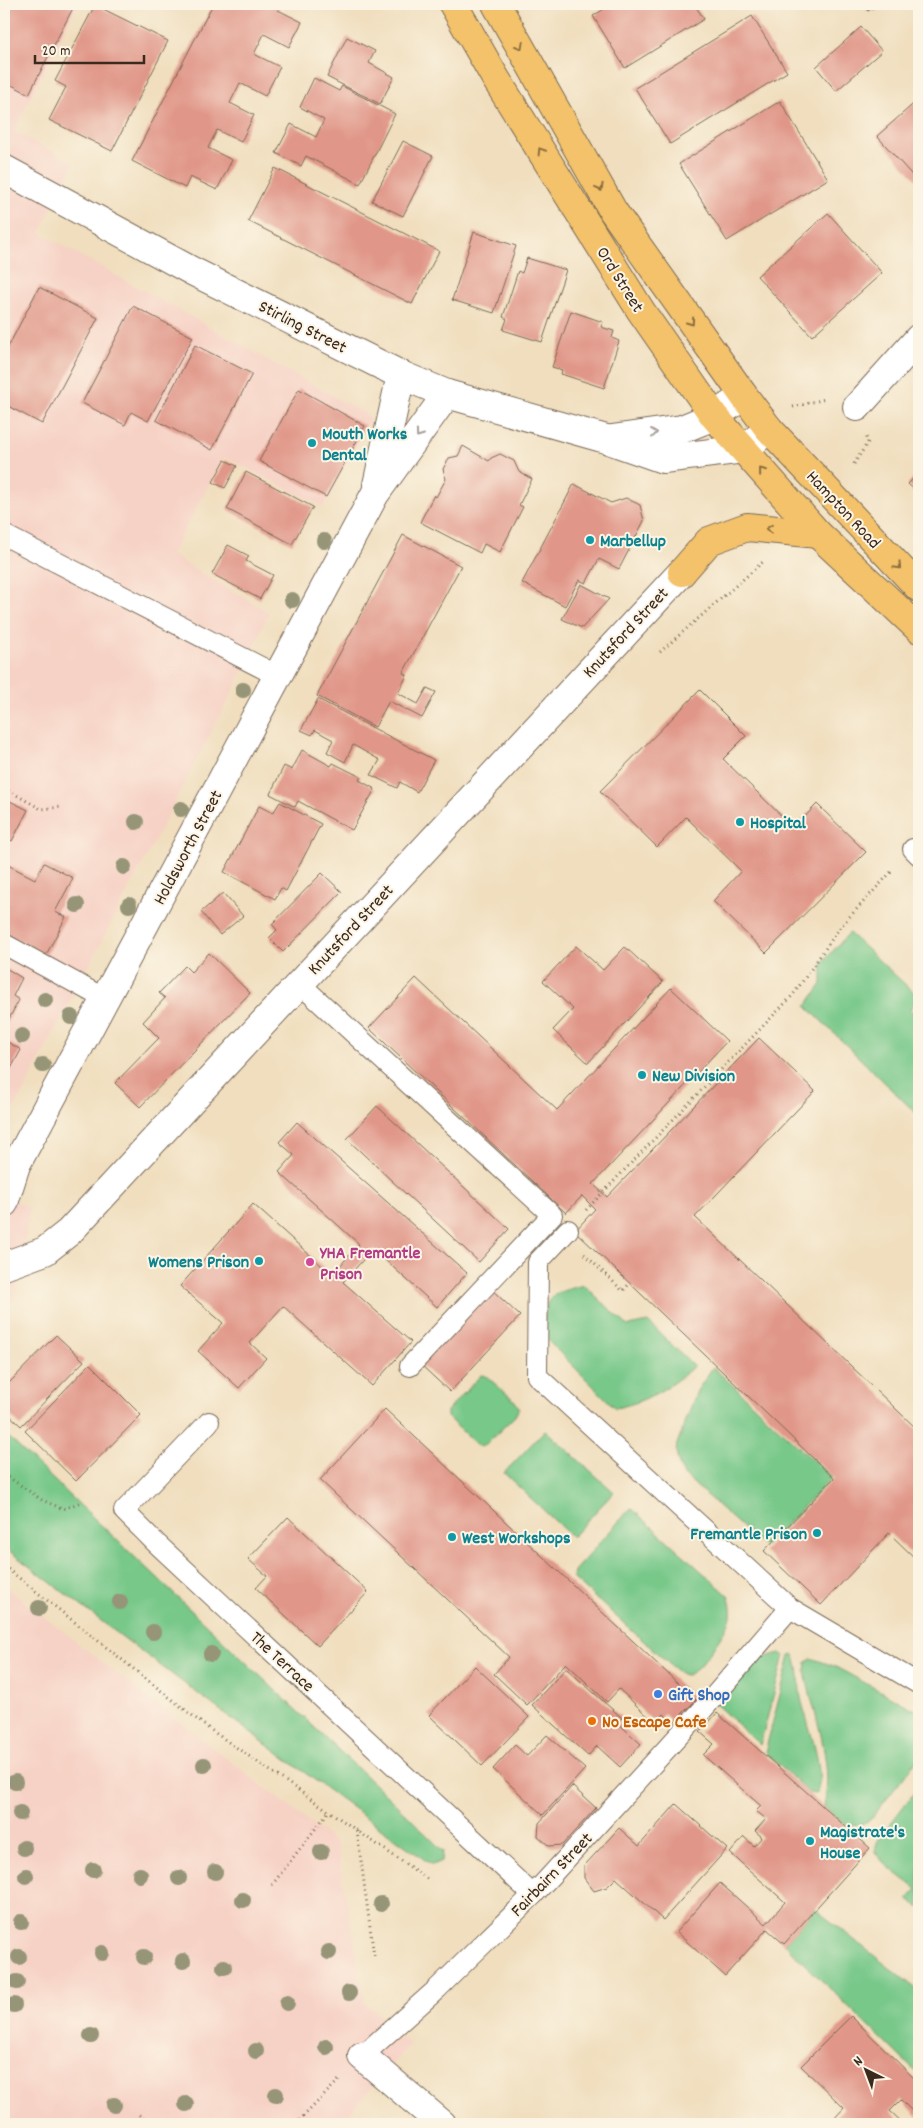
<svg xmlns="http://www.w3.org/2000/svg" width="923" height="2128" font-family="Dekko,sans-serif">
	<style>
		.built { fill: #f6d1c5 }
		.green { fill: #77c889; stroke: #597954 }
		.building { fill: #e09688 }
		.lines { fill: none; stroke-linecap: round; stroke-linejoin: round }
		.service-casing { stroke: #7a6956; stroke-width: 22 }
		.minor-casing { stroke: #7a6956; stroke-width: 30 }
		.primary-casing { stroke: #7a6956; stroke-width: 30 }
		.path { stroke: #7a6956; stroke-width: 3; stroke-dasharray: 1 4; stroke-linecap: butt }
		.service { stroke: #fff; stroke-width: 20 }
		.minor { stroke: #fff; stroke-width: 28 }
		.primary { stroke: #f3c26a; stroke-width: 28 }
		.tree { fill: #969578 }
		.oneway { stroke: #8e6e40 }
		.oneway2 { stroke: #a79f9a }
		.culture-dot { fill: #0f9aa8; stroke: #fcf5e5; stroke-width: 2 }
		.hotel-dot { fill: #d1479c; stroke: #fcf5e5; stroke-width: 2 }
		.shop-dot { fill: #3f7fe0; stroke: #fcf5e5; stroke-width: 2 }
		.food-dot { fill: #e8710a; stroke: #fcf5e5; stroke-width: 2 }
		.labels { text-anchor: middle; stroke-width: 4; stroke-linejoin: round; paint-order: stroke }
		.street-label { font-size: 18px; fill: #3b2a1e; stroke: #fcf5e5 }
		.culture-label { font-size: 18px; font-weight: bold; fill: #0d838f; stroke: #fcf5e5; text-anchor: start }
		.hotel-label { font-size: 18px; font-weight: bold; fill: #b23c85; stroke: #fcf5e5; text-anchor: start }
		.shop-label { font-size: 18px; font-weight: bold; fill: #366cbe; stroke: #fcf5e5; text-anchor: start }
		.food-label { font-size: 18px; font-weight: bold; fill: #c56008; stroke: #fcf5e5; text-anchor: start }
	</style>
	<rect width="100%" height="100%" fill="#fcf5e5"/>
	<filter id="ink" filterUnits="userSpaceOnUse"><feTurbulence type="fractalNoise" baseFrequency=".02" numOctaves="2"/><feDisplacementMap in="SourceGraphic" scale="10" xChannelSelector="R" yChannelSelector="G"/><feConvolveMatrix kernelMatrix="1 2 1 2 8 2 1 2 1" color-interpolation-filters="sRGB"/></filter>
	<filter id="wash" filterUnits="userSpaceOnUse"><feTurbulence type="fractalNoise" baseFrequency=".0096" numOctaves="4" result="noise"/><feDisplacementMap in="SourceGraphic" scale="20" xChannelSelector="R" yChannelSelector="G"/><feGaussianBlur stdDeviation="1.12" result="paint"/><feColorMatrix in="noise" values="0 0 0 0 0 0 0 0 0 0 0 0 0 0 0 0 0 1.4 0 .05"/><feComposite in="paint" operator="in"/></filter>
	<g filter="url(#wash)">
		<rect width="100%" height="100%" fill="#f0debe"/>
		<!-- built -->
		<g class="built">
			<polygon points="4,4 78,4 14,131 74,163 40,233 371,417 323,507 224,457 171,555 269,612 248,662 4,1128"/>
			<polygon points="4,1194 30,1209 14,1299 4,1312"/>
			<polygon points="4,1586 336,1843 365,2003 410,2044 340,2124 4,2124"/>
		</g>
		<!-- green -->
		<g class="green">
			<polygon points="849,933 919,997 910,1009 919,1018 919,1116 806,1006 822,984 822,963"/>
			<path d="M584,1285L628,1326L648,1322L694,1366C672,1386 645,1403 615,1408L544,1337C546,1296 544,1295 584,1285Z"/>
			<path d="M713,1367L832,1478L764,1547L684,1475C678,1464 675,1455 677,1444L697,1391Z"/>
			<polygon points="481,1375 486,1376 515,1401 519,1408 515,1416 485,1445 478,1446 447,1417 447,1411"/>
			<polygon points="545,1430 614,1492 572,1537 504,1473"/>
			<path d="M4,1433L410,1818L443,1851L442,1861L432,1865C287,1761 145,1655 4,1547Z"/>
			<path d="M631,1508L729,1596C730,1602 732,1609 731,1616C730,1627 698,1673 687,1675C682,1675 680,1673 676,1670L573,1578L574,1571Z"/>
			<path d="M780,1653L784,1656L760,1745L711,1700C733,1680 751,1659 780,1653Z"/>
			<path d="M794,1655C801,1668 798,1684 801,1698C805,1718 829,1778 815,1794L809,1793L765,1752L790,1656Z"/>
			<path d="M811,1658L834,1666L919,1712V1758L871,1819C849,1833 841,1821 824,1806C834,1759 814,1717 805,1672L806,1662Z"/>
			<path d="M919,1786V1908L908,1899L917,1889C907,1881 878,1862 876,1851C875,1845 878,1840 881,1836Z"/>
			<polygon points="815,1909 919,1991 919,2075 784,1944"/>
		</g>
		<g id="blocks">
			<!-- building -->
			<g class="building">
				<polygon points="4,4 66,4 73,8 29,94 4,81"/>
				<polygon points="213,4 281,4 278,10 302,22 289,47 264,34 254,54 280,67 265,96 240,83 230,103 254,115 241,142 217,130 208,148 232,160 217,190 190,177 185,188 132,161"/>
				<polygon points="612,4 694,4 704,19 625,68 593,16"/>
				<polygon points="863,4 880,4 868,11"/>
				<polygon points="95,5 168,41 112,151 49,120 66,87 55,81"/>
				<polygon points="752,16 787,72 670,144 635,88"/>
				<polygon points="861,27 882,51 836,91 816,67"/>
				<polygon points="347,37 375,51 369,63 394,77 380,104 327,77"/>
				<polygon points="314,78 339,91 342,86 395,114 360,184 306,156 301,166 276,153 291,124 316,137 324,120 300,107"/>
				<polygon points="919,99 919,183 877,136"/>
				<polygon points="780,101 828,179 727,241 679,164"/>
				<polygon points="403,141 433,156 403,216 372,201"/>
				<polygon points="275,168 439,251 412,304 248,221"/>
				<polygon points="828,213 882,273 812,336 757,276"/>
				<polygon points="474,232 516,246 494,313 452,300"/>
				<polygon points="527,258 566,270 542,342 503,330 507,319 503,317 518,271 522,273"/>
				<polygon points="39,287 98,318 42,424 4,404 4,355"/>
				<polygon points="133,306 193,337 148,421 131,412 125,425 82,403"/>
				<polygon points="571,311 603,322 601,327 614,331 612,338 619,341 604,388 561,374 562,370 552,367"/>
				<polygon points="195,345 252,374 212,450 156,420"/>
				<polygon points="299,389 365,426 326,497 259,461"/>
				<polygon points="463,446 489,461 491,458 500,454 514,461 519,472 532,479 519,505 523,507 500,552 484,544 480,553 420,522 434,495 436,497 446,479 443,469 449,458 458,456"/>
				<polygon points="225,460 237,466 225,488 213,482"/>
				<polygon points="246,472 313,507 292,544 227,509"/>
				<polygon points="919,472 919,494 908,484"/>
				<polygon points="574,484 611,503 626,498 640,505 644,521 619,569 599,559 586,583 579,580 565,606 522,583"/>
				<polygon points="403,535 461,566 403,673 407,675 398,693 418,704 427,688 436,692 422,718 389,701 375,727 317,696"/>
				<polygon points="228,545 249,556 246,561 273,575 260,599 212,574"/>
				<polygon points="581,584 609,599 582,628 562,619"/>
				<polygon points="700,690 746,736 723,759 794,828 817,804 866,852 766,953 713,901 741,871 686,817 657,847 600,791"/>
				<polygon points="318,699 434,760 417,792 400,782 397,788 371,775 380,760 353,745 345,762 327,752 333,740 315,730 312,735 301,730"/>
				<polygon points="302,750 331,766 333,763 361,777 359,780 375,789 352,830 298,801 295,807 270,794 284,766 292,770"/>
				<polygon points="4,798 28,810 12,841 4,837"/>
				<polygon points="280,802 321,824 286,891 281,888 275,899 224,872 259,806 273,813"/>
				<polygon points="4,863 35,879 44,863 73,878 55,912 66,917 46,955 4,932"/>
				<polygon points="322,873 342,892 283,952 269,938 277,930 272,924"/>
				<polygon points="223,893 243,916 220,935 201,912"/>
				<polygon points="576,946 603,970 625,947 663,982 588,1063 553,1030 573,1009 543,981"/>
				<polygon points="209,953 250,993 140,1107 115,1083 159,1038 143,1022 165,998 159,993 185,966 191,972"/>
				<polygon points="4,967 22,978 13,996 19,1000 4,1028"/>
				<polygon points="416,978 557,1110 671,988 727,1041 593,1184 607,1197 759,1038 815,1091 695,1217 919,1431 919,1562 889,1533 821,1605 764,1551 834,1478 575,1231 595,1209 582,1196 566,1213 369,1028"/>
				<polygon points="4,1040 21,1050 4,1081"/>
				<polygon points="377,1106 509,1229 479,1262 347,1139"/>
				<polygon points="297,1122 467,1273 437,1307 373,1249 343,1282 411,1342 372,1386 283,1306 250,1343 266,1358 239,1388 198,1351 223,1323 180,1286 253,1204 332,1275 359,1244 279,1172 294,1155 279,1142"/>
				<polygon points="490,1288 520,1316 450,1392 420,1364"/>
				<polygon points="56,1335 84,1361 21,1426 4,1410 4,1388"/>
				<polygon points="90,1364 141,1415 76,1481 25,1431"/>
				<polygon points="385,1409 696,1700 673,1723 664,1714 655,1723 619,1689 607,1702 566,1663 527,1705 494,1674 509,1657 320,1480"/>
				<polygon points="288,1517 368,1592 318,1646 256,1588 267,1576 248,1559"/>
				<polygon points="475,1666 529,1717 482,1766 429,1715"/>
				<polygon points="566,1668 622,1718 618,1723 641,1744 620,1767 597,1746 588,1756 532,1705"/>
				<polygon points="717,1713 870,1848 784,1944 767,1929 725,1976 676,1932 720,1883 766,1924 785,1902 730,1853 744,1837 754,1846 762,1837 755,1831 766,1819 756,1811 761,1806 703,1755 714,1744 700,1732"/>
				<polygon points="547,1735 585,1769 543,1815 493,1769 515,1745 527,1756"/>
				<polygon points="572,1786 596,1808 562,1845 549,1846 538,1836 539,1823"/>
				<polygon points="676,1804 727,1849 663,1920 616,1878 607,1887 594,1891 584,1878 584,1866 619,1828 639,1846"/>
				<polygon points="851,2016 919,2083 919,2118 901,2100 890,2111 904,2124 835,2124 832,2121 844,2108 801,2066"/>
			</g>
		</g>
	</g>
	<g filter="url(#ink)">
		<use href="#blocks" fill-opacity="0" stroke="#7a6956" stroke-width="1"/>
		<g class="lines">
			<!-- service casing -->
			<g class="service-casing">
				<g id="service">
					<polyline points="4,535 278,676"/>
					<polyline points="913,849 919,855"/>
					<polyline points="4,944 105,999"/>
					<polyline points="299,983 552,1215 410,1366"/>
					<polyline points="568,1230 538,1262 537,1376 790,1608 919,1684"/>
					<polyline points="209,1422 124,1511 156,1543 533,1895"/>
					<polyline points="362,2056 436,1990 533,1895 704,1708 790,1608"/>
				</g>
			</g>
			<!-- minor casing -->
			<g class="minor-casing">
				<g id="minor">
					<polyline points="4,169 192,271 401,375 447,394 606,439 663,459 744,449 769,429"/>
					<polyline points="857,407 919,338"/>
					<polyline points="612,439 682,429 714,416 744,396"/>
					<polyline points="377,485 401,375"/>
					<polyline points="4,1203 16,1165 375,494 447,394"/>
					<polyline points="4,1266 45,1251 69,1232 682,572"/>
					<polyline points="362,2056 442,2124"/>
				</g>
			</g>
			<!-- primary casing -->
			<g class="primary-casing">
				<g id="primary">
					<polyline points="453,4 496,79 641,311 714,416 818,534 919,629"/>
					<polyline points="496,4 613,211 744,396 769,429 919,588"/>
					<polyline points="682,572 709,541 747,527 818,534"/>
				</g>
			</g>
			<!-- path -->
			<g class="path">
				<polyline points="793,407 825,399"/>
				<polyline points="854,464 868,442 866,437"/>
				<polyline points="660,652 764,561"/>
				<polyline points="4,788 41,809 63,807"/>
				<polyline points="586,1210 793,995 841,926 893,870"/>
				<polyline points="584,1254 623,1291 630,1283"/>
				<polyline points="4,1474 42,1500 63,1509 81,1502"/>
				<polyline points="4,1566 208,1728 429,1880"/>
				<polyline points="357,1831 374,1956"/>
				<polyline points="272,1885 329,1811"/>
				<polyline points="139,2115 151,2124"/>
				<polyline points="296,2124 339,2080"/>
			</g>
			<!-- service -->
			<use href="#service" class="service"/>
			<!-- minor -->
			<use href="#minor" class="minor"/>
			<!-- primary -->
			<use href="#primary" class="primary"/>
		</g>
		<!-- trees -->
		<g class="tree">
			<circle cx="324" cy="541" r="8"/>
			<circle cx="292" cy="600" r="8"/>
			<circle cx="243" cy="690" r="8"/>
			<circle cx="181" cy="809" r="8"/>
			<circle cx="136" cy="822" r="8"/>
			<circle cx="124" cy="867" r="8"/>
			<circle cx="77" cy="905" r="8"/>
			<circle cx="129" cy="905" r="8"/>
			<circle cx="45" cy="1000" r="8"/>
			<circle cx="71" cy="1017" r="8"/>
			<circle cx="22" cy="1036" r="8"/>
			<circle cx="43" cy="1065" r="8"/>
			<circle cx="120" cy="1602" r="8"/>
			<circle cx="39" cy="1608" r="8"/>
			<circle cx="153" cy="1632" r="8"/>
			<circle cx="211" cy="1654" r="8"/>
			<circle cx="204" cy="1765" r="8"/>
			<circle cx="15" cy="1782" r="8"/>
			<circle cx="20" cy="1813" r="8"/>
			<circle cx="24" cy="1848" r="8"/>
			<circle cx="321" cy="1852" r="8"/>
			<circle cx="93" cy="1870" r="8"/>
			<circle cx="215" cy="1872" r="8"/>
			<circle cx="140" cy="1875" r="8"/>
			<circle cx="26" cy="1876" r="8"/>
			<circle cx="179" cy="1878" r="8"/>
			<circle cx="243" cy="1900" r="8"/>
			<circle cx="381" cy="1904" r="8"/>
			<circle cx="21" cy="1922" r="8"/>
			<circle cx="329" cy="1952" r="8"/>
			<circle cx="102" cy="1953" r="8"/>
			<circle cx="19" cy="1957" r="8"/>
			<circle cx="144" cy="1957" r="8"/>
			<circle cx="183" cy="1961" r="8"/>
			<circle cx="224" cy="1967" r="8"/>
			<circle cx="17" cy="1982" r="8"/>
			<circle cx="349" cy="1993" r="8"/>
			<circle cx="287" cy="2003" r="8"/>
			<circle cx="14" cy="2005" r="8"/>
			<circle cx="91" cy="2036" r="8"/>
			<circle cx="326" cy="2047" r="8"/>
			<circle cx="256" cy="2051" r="8"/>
			<circle cx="276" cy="2095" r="8"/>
			<circle cx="186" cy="2104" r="8"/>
			<circle cx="114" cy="2105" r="8"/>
		</g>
		<!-- one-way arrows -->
		<defs><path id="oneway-chevron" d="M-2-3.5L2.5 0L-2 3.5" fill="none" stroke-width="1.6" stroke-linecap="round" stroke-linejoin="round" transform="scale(1.25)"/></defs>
		<g class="oneway">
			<use href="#oneway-chevron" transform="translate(520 46) rotate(61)"/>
			<use href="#oneway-chevron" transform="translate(541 151) rotate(-122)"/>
			<use href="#oneway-chevron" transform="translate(600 188) rotate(61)"/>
			<use href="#oneway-chevron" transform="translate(691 322) rotate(55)"/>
			<use href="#oneway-chevron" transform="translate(762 471) rotate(-129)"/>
			<use href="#oneway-chevron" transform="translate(769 529) rotate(-175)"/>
			<use href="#oneway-chevron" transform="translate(898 566) rotate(47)"/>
		</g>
		<g class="oneway2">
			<use href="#oneway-chevron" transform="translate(654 433) rotate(-7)"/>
			<use href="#oneway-chevron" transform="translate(419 434) rotate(126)"/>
		</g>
	</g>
	<!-- markers -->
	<g class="culture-dot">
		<circle cx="312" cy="443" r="5"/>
		<circle cx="590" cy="540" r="5"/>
		<circle cx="740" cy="822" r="5"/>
		<circle cx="642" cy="1075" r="5"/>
		<circle cx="259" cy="1261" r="5"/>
		<circle cx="817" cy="1533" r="5"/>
		<circle cx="452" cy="1537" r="5"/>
		<circle cx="810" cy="1841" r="5"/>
	</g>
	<circle class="hotel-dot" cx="310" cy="1262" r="5"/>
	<circle class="shop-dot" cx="658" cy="1694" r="5"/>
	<circle class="food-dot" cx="592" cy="1721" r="5"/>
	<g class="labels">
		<!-- street labels -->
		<g class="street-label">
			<text transform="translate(621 279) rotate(58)" y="6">Ord Street</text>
			<text transform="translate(303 326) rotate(27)" y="6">Stirling Street</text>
			<text transform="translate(844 509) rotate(47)" y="6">Hampton Road</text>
			<text transform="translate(625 632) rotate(-47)" y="6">Knutsford Street</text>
			<text transform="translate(187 847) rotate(-62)" y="6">Holdsworth Street</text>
			<text transform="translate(350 929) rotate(-47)" y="6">Knutsford Street</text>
			<text transform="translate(283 1661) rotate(43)" y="6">The Terrace</text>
			<text transform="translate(551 1874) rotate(-46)" y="6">Fairbairn Street</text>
		</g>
		<!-- culture labels -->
		<g class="culture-label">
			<text x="322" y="439">Mouth Works<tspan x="322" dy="21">Dental</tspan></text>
			<text x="600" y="546">Marbellup</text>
			<text x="750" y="828">Hospital</text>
			<text x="652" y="1081">New Division</text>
			<text x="249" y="1267" text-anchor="end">Womens Prison</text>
			<text x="807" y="1539" text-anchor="end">Fremantle Prison</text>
			<text x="462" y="1543">West Workshops</text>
			<text x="820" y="1837">Magistrate's<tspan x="820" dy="21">House</tspan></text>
		</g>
		<!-- hotel labels -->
		<g class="hotel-label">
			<text x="320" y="1258">YHA Fremantle<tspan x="320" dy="21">Prison</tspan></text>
		</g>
		<!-- shop labels -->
		<g class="shop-label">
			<text x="668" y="1700">Gift Shop</text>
		</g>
		<!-- food labels -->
		<g class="food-label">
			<text x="602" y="1727">No Escape Cafe</text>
		</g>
	</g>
	<!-- margin -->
	<rect width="923" height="2128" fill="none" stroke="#fcf5e5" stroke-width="20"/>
	<!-- north arrow -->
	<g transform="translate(866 2070) rotate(318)" stroke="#fcf5e5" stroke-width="4" paint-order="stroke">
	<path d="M0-4L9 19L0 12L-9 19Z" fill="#3b2a1e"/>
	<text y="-8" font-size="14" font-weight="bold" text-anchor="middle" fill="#3b2a1e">N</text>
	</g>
	<!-- scale -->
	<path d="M35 55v8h109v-8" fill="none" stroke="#3b2a1e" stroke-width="2.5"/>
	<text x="42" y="55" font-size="15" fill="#3b2a1e" stroke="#fcf5e5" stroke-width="4" paint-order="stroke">20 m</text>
</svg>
